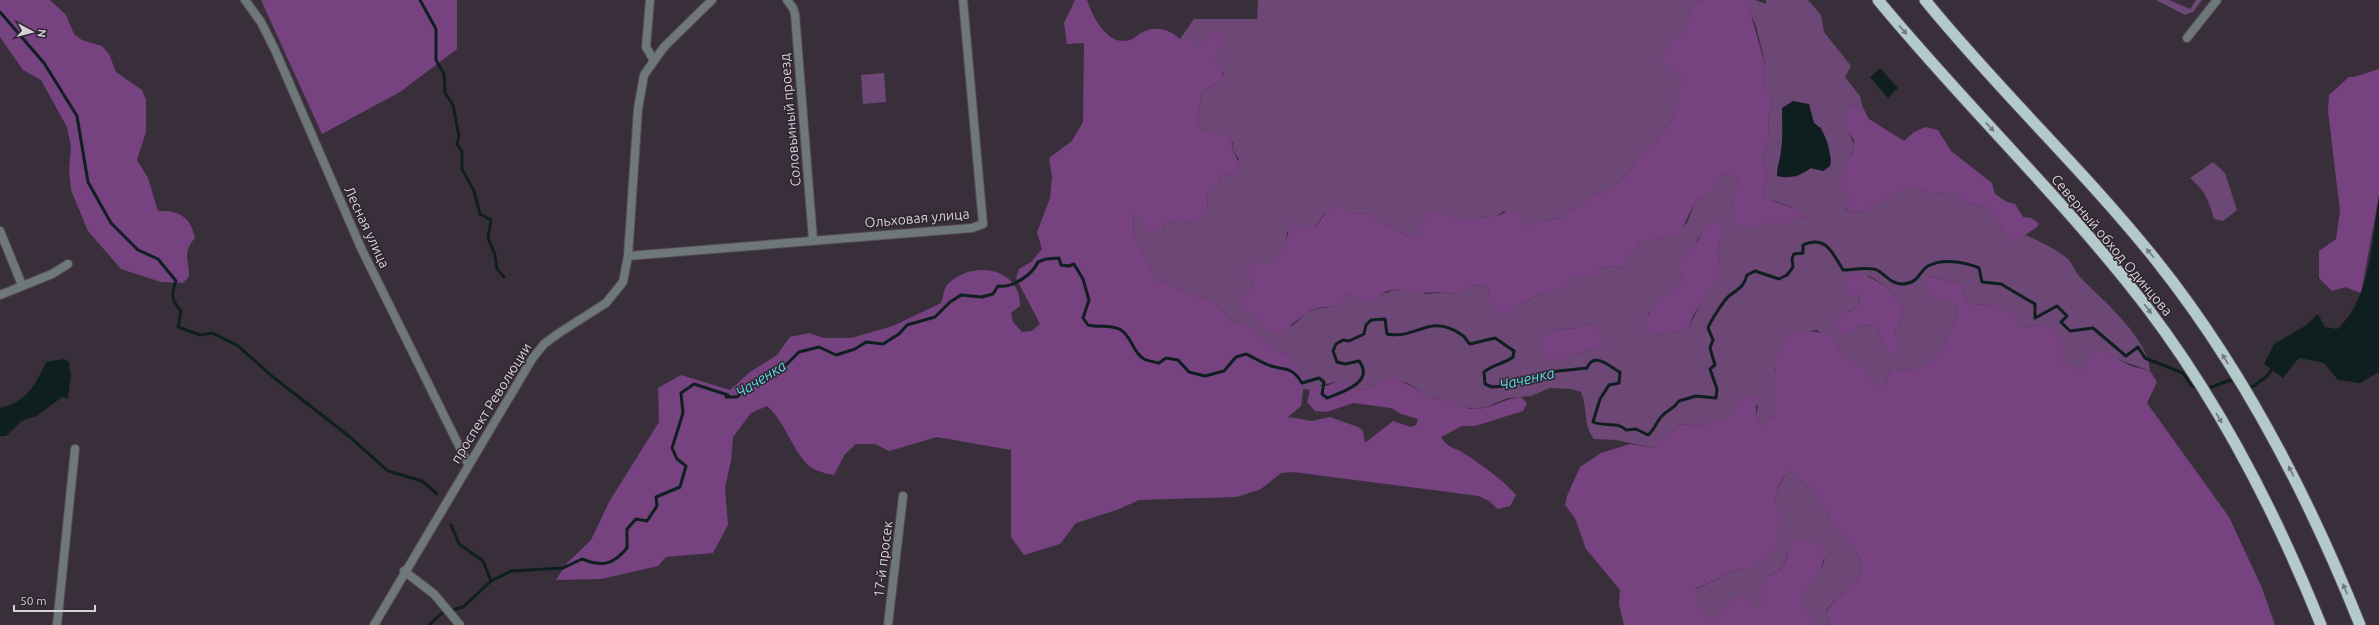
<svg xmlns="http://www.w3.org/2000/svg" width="2379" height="625" font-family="Ubuntu,sans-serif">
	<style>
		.green { fill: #6d4775; fill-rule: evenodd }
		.forest { fill: #764380 }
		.water { fill: #0f1f20 }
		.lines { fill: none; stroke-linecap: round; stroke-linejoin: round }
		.stream { stroke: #0f1f20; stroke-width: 3 }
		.minor-casing { stroke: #564c57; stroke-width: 10 }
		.tertiary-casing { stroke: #564c57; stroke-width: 10 }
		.trunk-casing { stroke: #564c57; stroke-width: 13 }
		.minor { stroke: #6e7878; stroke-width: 8 }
		.tertiary { stroke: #6e7878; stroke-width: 8 }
		.trunk { stroke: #b4c9ca; stroke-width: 11 }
		.oneway { fill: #72777e }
		.labels { text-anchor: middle; stroke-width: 3; stroke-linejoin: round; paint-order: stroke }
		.street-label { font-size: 14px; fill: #d8d1d9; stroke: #2f2531 }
		.water-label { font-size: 15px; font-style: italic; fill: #5adbe0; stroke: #2f2531 }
	</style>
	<rect width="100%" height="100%" fill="#392f3b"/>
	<!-- green -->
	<g class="green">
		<path d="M1258,0H1702C1699,3 1693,5 1692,8C1684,24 1691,30 1671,40L1666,68L1676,72L1684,79L1673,118L1655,143L1639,158L1627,174L1613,187L1594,195L1560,218L1526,225L1520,217L1504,211L1497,216H1486L1475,220L1454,219L1446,214L1426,215L1417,233L1408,237L1380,221L1372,214L1350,213L1342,207L1324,214L1314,229L1287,232L1285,252L1277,260L1244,274L1252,281L1251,291L1242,298L1258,317L1262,327C1270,327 1279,328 1287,327C1294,327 1299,319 1304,315C1324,301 1332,316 1349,293L1357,300L1377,296L1397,289L1428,294L1446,292L1457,294L1475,285L1486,287L1489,293L1487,304L1496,310L1501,318C1517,306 1536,291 1557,292L1574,277H1595L1601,268L1611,266L1622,268L1640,243L1671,236L1687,223L1695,202L1713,191L1716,180L1723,173L1733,176L1740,184L1732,203L1748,228L1769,223H1789L1798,218L1808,217L1791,207L1763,197L1764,186L1768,177L1762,158L1769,137L1768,116L1772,106L1770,95L1764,86L1765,65L1763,55L1756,26L1745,0H1755L1766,4V0H1808L1821,15L1824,32L1851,66L1845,77L1860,96L1863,108L1850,105L1846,130C1857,145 1856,150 1845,164L1851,196L1845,208L1851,213L1862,212L1905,189L1916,188L1928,193L1953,194L1964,202L1987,208L2007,235L2015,242L2025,235C2040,241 2056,249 2068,259C2073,264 2075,272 2080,277C2103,301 2148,337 2150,371L2120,360L2090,359L2082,370L2063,361V347L2046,325L2020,327L1991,304L1972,305L1965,300L1964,284L1927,276V291L1945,299L1957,308C1954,331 1942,360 1918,368C1910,371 1898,371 1890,371L1885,385H1873L1864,369L1843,357L1836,345L1817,330L1810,331L1775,368V416L1762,425L1756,416L1758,406L1745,394L1729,417L1702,426L1680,424L1653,448L1616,440L1594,439C1583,425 1588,409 1581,392L1571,389L1550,388L1531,396L1508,398L1486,407L1475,409L1463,407L1453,402L1428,397L1408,383L1386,377L1367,390L1355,389L1339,381C1330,384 1318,384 1310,390L1303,389L1305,376L1292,357L1273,347L1250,328L1232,321L1215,303L1157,280L1133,234L1134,211L1162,227L1172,220C1191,223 1192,226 1207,210L1208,192L1217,185L1223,174L1234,175L1239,159L1232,149L1233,143C1222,134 1208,135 1197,126L1202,91L1218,83L1224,74L1215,58L1225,43L1195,45L1180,39L1194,19H1257ZM1821,127L1831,158L1830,166L1823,171L1811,168L1796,177L1777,169L1780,162L1783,136ZM1704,229H1724L1717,252L1720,264L1689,327L1678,331L1654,335L1648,314C1659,297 1671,295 1682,281C1677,252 1693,252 1704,229ZM1868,275L1887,287L1903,306L1900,323L1894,332L1899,342L1881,338L1876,327C1855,320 1856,335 1840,334L1836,330L1847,312L1858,308L1859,296L1853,295ZM1588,324C1601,327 1601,336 1604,347L1575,354L1565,359L1539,337L1563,328L1574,329Z"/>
		<polygon points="2156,0 2169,0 2190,9 2196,0 2202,0 2193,12 2185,15"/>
		<polygon points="884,73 886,102 863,104 861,75"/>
		<path d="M2213,162L2225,173L2237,210L2223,221L2214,219C2209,201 2205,190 2190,178Z"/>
		<path d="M1789,471L1815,492L1834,528L1851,544L1861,560C1860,565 1861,574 1858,578C1849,592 1833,598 1826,612L1829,625H1816C1787,587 1815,591 1825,559L1787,553C1785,567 1780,572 1767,576L1760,608L1749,603L1746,593C1729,597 1727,611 1711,617C1699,610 1696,603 1694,590L1738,569L1749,568L1775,504L1779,485Z"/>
	</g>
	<!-- forest -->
	<g class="forest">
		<path d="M0,0H50L66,15L74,34L82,40L102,46L109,54L116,72L142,90L146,100V132L137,160L148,178L158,211C179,210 191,217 195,238C182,253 189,259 189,276L183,283L161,282L121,269L88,231L71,190L69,170L71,147L67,127L41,80L23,70L0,37Z"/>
		<polygon points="261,0 457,0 457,49 400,92 322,134"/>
		<path d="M1075,0H1087C1093,18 1108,47 1130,40C1134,39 1137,35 1141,33C1155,25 1169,29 1180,39C1188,38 1191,39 1195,45L1202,44L1208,34L1220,33L1225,38V43L1215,58L1222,68L1223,80L1202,91L1197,125L1202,130L1230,138C1233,143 1231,147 1233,151C1237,159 1240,161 1238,171L1234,175L1223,174L1217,185L1208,192L1207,210C1194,227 1189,223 1172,220L1157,230H1146L1134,211L1133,234L1157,280L1215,303L1232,321L1250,328L1273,347L1292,357L1305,376L1301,406L1288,417L1312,421L1330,417L1358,427L1363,431L1365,443L1393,421L1411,427L1416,425L1418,419L1401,414L1391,408L1353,403L1327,412L1315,411L1307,402L1310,390L1315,386H1326L1339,381L1345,382L1355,389L1367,390L1386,377C1403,379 1412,387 1427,396C1433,400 1443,399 1451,401C1459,403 1464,409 1473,409C1489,410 1505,398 1521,397L1527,403L1523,411L1475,426H1462L1441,437C1449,450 1454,446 1465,454C1483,466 1502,479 1516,495L1510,506L1498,509L1489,501L1479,496L1293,472L1281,473L1261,489L1237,497L1139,500L1117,510L1076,523L1060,544L1024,555L1011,537V450L937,437L889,451L875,444H856L845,454L834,475C825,473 813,471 806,463C790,445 785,422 767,406L751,413L733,437L731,461L725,488L728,525L713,553L666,557L658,566L601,579L556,580L567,563L591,540L609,502L659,422L658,388L681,375L730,390L750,372L777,355L790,337L809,333L824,338H851L893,326L941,303C943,298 944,289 947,285C971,259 1021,267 1020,306L1011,313L1013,322L1022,332L1032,331L1040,324L1016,278L1019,269L1031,262L1042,249L1037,232L1050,198L1052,176L1049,158L1072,141L1083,122L1084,43L1067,44L1064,23Z"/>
		<path d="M1702,0H1745L1749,7L1765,65L1764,86L1770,95L1772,106L1768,116L1769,137L1762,158L1768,177L1764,186L1763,197L1800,211L1808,217L1798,218L1789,223H1769L1748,228L1737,226C1728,209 1732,201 1740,184L1733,176L1723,173L1716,180L1713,191L1695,202L1681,231L1671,236L1640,243L1622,268L1611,266L1601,268L1595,277H1574L1557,292C1536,291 1517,306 1501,318L1496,310L1487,304L1489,293L1486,287L1475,285L1457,294L1446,292L1417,293L1397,289L1387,291L1367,303L1357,300L1349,293C1333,315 1331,302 1312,310C1301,316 1289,326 1281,335L1262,327L1257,317L1240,307L1242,298L1251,291L1252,281L1244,274L1251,266L1260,261L1268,264C1293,252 1280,241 1294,223L1314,229C1325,217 1323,208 1342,207L1350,213L1372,214L1380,221L1408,237L1417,233L1426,215L1436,211C1456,217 1463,223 1484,217C1488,215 1493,217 1497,216C1504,214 1506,210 1514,209L1526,225L1560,218L1594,195L1613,187L1627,174L1639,158L1655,143L1673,118L1683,79L1676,72L1666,68L1663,58L1671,40C1691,30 1684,24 1692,8C1693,5 1699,3 1702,0Z"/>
		<polygon points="2379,69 2379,196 2361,293 2345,287 2332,291 2319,278 2319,251 2336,239 2340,211 2328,111 2329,95 2349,77 2354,77"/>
		<polygon points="1850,105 1863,108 1869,119 1904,141 1914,132 1926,127 1938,130 1951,151 1992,183 1995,194 2007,202 2015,204 2023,217 2031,218 2039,223 2037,227 2015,242 2007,235 1987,208 1964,202 1953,194 1928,193 1916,188 1905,189 1862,212 1851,213 1845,207 1851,196 1840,190 1845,164 1853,153 1854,140 1846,130 1846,117"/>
		<path d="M1715,222L1724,229L1717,252L1720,264L1718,276L1693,316L1689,327L1678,331L1654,335L1645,327C1651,296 1666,301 1682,281L1680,269L1682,257L1699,239L1704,228Z"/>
		<path d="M1862,273L1887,287L1903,306L1900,323L1894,332L1899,342L1895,353L1889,355L1876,327C1855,320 1856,335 1840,335L1836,330L1837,318L1840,314C1851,311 1861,310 1859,296L1847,295L1844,290L1845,277L1850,274Z"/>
		<path d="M1927,276L1964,284L1965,300L1972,305L1991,304L2014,313L2021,327L2046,325L2059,333L2063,347V361L2082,370L2095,350L2104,352L2131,366L2150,371L2157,382L2147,403L2229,517L2262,588L2275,625H1829L1826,613C1833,598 1849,592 1858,578C1861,574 1860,565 1861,560L1851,544L1834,528L1815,492L1789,471L1779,484L1775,504L1780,512L1777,544L1766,559L1749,568L1738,569L1695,589C1696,603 1700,610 1711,617C1727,611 1729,597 1746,593L1749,603L1760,608L1761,585L1767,576C1788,570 1784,561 1791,543C1804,539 1811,538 1823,547C1830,588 1782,581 1816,625H1624L1619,604L1620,590L1586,549L1575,518L1565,505L1567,496L1580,467L1601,453L1630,444L1653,448L1680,424L1702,426L1728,417L1745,394L1756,395V416L1762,425L1775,416C1775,368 1767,311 1836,338C1838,361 1850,356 1863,368C1868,372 1870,380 1873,385H1885L1890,371C1898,371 1909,371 1918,368C1942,360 1954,331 1957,308L1945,299L1934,300L1927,291Z"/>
		<path d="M1588,324C1601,327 1601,336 1605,347L1575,354L1565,359L1554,360L1544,356L1539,337L1563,328L1574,329Z"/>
	</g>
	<!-- water -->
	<g class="water">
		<polygon points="1880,68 1898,88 1888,98 1870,77"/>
		<path d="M1793,101L1809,104L1814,123C1826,130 1832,153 1830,166L1823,171L1811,168C1799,176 1791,179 1777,176C1777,167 1780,160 1781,151C1783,137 1782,122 1782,108Z"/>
		<path d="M2379,196V372L2360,383L2338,380L2324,363L2299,358L2283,378L2264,364L2274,344L2305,326L2318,314L2325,327L2337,329C2371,300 2372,238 2379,196Z"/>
		<path d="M64,359L69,362L71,375L68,399L62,397L37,416L22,421L6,436H0V408C27,401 35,386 46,362Z"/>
	</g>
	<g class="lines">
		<!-- stream -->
		<g class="stream">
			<polyline points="420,0 436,29 436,60 444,74 445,93 453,105 459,136 457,144 462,152 462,169 474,191 480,214 491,220 488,238 495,255 497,269 504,277"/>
			<path d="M0,12L44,63L77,116L88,182L111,223L138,250L158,259L176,281C171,294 171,300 181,311L178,327L200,335L212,333L237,345L273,377L350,437L388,471L422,481L437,494"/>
			<polyline points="2246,385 2252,387 2266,377 2274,367"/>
			<polyline points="2207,389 2230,380 2237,382"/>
			<polyline points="451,525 459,544 483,561 491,581"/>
			<path d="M429,625L442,613L463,607L491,581L511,571L563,568L582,559C602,567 613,565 627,548V529L636,519L647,521L657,506L656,497L680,487L686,466L677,459L672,448L683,413L681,393L694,384L728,395L726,397H737L748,386L781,370L799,352L819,347L836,355L855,349L866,342L883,344L899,334L907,325L935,317L950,302L961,295L982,297L993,294L998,286C1013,288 1032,275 1038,262L1046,259L1059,258L1061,265L1069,266L1074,264L1083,279L1089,300L1083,318L1088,325C1099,328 1111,324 1121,330C1132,337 1133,353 1144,359C1148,361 1154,362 1159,363L1166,358L1178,360L1189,372L1205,376L1224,371L1236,357L1246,354C1253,357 1259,361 1266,364C1282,372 1290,363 1302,383L1319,378L1324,382L1322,394L1327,398C1343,392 1375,382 1359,361L1345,364L1337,362L1333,351L1336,344L1343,340L1349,341L1364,334L1366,325L1371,320L1385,319L1387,334C1417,340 1429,312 1462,335C1466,337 1466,341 1470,344L1495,338L1514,351L1513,357C1504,364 1493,364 1484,372L1485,384L1492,387L1505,386L1544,376L1549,372L1587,368C1594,350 1611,368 1620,372L1619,383L1609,385L1600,399L1593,422C1604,427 1617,421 1626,430L1636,429L1648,435C1654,431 1656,422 1662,416C1668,409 1672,411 1679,401L1696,396L1716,398L1717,389L1710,369L1715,365L1710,348L1713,340L1708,328C1710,322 1724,300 1729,296C1738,289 1744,287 1747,275L1755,271L1779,279L1787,275L1793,267L1792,259L1794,254L1803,253V245C1826,234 1833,254 1843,270C1853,270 1868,266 1877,270C1886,275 1892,285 1904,284C1920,282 1918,272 1928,266C1943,258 1965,262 1979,268L1982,282L2001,284L2035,304V318L2057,306L2067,316L2061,322L2070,331L2093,328L2126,356L2138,347L2145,358L2183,373L2192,386L2197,387"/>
		</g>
		<!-- minor casing -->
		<g class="minor-casing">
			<g id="minor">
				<polyline points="245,0 261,22 275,50 361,248 468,464"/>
				<polyline points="650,0 646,47 653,59"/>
				<polyline points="787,0 793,8 795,14 813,240"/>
				<polyline points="2187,38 2217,0"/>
				<polyline points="0,231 22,285"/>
				<polyline points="628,256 972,228 983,224 963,0"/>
				<polyline points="0,295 52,274 68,264"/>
				<polyline points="57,625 75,449"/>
				<polyline points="888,625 903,496"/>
			</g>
		</g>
		<!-- tertiary casing -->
		<g class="tertiary-casing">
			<g id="tertiary">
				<polyline points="404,571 434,594 460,625"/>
				<polyline points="374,625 532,359 544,344 559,333 606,303 623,282 628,256 638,109 644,75 664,47 712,0"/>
			</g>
		</g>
		<!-- trunk casing -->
		<g class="trunk-casing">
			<g id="trunk">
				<path d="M1878,0C1958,97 2048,184 2127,282C2210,384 2272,503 2321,625"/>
				<path d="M1925,0C1998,90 2083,169 2155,259C2243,369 2308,495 2360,625"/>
			</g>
		</g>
		<!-- minor -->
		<use href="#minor" class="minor"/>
		<!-- tertiary -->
		<use href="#tertiary" class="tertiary"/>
		<!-- trunk -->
		<use href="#trunk" class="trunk"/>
	</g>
	<!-- one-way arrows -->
	<defs><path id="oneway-solid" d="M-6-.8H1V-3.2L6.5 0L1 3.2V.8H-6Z"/></defs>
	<g class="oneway">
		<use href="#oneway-solid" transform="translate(1903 30) rotate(50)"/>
		<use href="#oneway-solid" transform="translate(1990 127) rotate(47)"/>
		<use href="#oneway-solid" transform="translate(2150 253) rotate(-130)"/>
		<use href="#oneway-solid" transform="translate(2148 309) rotate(53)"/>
		<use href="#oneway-solid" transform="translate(2225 359) rotate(-122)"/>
		<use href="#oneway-solid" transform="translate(2219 418) rotate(59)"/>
		<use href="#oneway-solid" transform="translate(2291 471) rotate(-117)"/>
		<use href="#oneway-solid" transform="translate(2345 589) rotate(-113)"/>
	</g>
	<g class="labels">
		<!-- street labels -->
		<g class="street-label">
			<text transform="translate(790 120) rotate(-95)" y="5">Соловьиный проезд</text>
			<text transform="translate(917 218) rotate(-5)" y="5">Ольховая улица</text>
			<text transform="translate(367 227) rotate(65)" y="5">Лесная улица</text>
			<text transform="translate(2112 245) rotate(50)" y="5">Северный обход Одинцова</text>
			<text transform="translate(491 403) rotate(-58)" y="5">проспект Революции</text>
			<text transform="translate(883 559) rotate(-83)" y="5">17-й просек</text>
		</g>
		<!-- water labels -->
		<g class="water-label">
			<text transform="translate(761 379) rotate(-32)" y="5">Чаченка</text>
			<text transform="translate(1527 379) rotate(-13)" y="5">Чаченка</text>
		</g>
	</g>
	<!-- north arrow -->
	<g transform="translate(32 32) rotate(97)" stroke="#2f2531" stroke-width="3" paint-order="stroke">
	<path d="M0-3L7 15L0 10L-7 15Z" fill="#d8d1d9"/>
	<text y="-6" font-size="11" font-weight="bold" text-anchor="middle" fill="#d8d1d9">N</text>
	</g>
	<!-- scale -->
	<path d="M14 605v6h81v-6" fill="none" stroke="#d8d1d9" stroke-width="2"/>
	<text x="20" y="605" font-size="12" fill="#d8d1d9" stroke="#2f2531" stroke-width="3" paint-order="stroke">50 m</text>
</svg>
